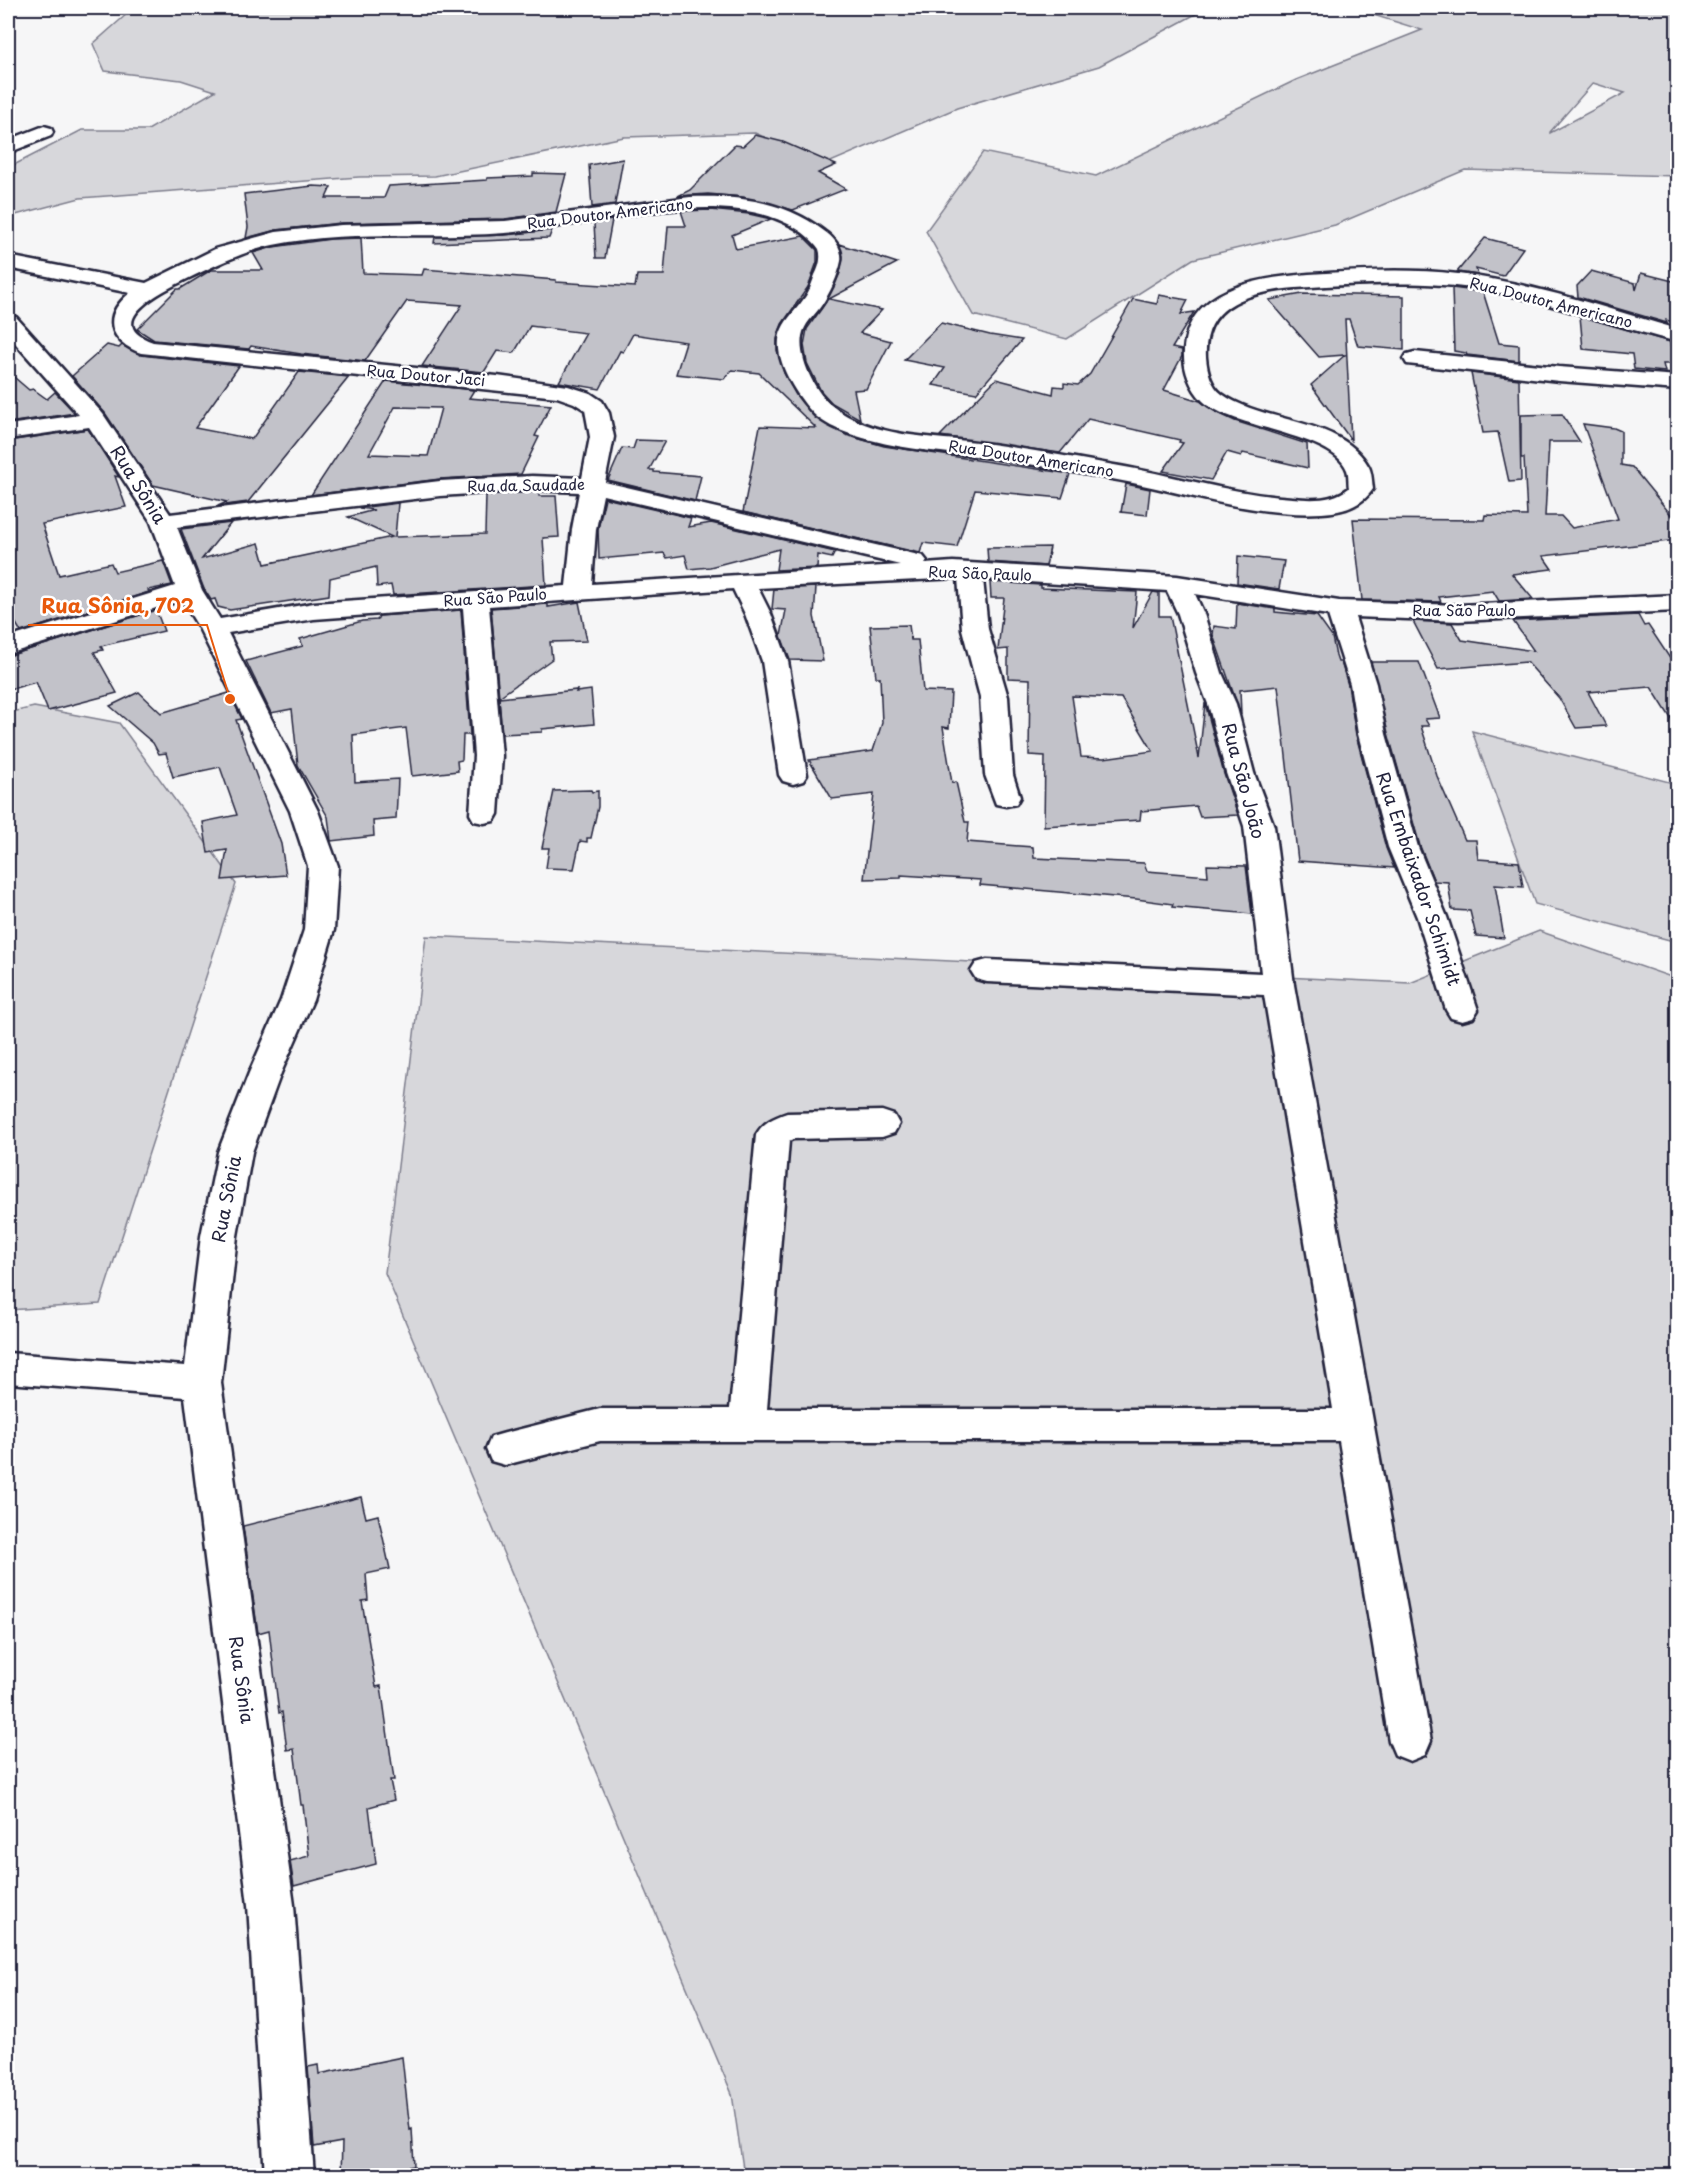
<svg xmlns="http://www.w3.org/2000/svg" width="1685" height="2183" font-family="'Playpen Sans',sans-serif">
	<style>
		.green { fill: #d7d7db; stroke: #7c7c8b; stroke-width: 1.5; fill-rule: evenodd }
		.building { fill: #c2c2c9; stroke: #22223b; stroke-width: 1.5; fill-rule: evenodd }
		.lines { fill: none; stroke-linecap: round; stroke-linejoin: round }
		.minor-casing { stroke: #22223b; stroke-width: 5 }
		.minor { fill: #fff; fill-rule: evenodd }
		.labels { text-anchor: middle; stroke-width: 5; stroke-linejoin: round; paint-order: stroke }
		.far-street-label { font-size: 15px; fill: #22223b; stroke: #fff }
		.street-label { font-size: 18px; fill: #22223b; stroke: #fff }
		.leader { fill: none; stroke: #e8590c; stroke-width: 2 }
		.callout-dot { fill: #e8590c; stroke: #fff; stroke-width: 2 }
		.callout-label { font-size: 20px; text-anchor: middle; font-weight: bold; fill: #e8590c; stroke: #fff; stroke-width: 5; stroke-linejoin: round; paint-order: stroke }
	</style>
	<rect width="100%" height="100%" fill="#f6f6f7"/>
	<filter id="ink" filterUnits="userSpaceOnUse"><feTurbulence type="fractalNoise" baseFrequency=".0167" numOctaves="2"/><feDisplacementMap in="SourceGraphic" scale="12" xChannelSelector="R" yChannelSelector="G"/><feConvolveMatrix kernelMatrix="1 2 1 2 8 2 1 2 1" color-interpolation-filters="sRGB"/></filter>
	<g filter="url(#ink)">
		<!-- green -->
		<g class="green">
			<polygon points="137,8 1207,8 1099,66 957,108 826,164 755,133 624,137 435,176 359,177 80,198 8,217 8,168 82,130 148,130 215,91 181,80 105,71 93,44 128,13"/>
			<path d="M1351,8H1677V176L1465,170L1335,225L1193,259L1067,339L973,315L926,231L983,152L1096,176L1296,80L1422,30ZM1593,83L1625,93L1550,133V132Z"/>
			<polygon points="34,707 119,723 236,884 100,1304 8,1310 8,713"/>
			<polygon points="1472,731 1677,784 1677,942 1535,904"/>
			<polygon points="1539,931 1677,979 1677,2175 744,2175 732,2094 385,1273 426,936 1410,983"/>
		</g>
		<!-- building -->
		<g class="building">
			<polygon points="755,135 783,142 836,165 818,173 846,189 793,210 743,197 708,194 678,196 690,190 735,145 743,146"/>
			<polygon points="623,159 615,204 592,207 589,165"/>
			<polygon points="533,173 566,174 556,212 505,219 341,223 276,230 246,238 248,227 244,194 313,186 331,187 326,198 384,198 389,186 487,180 487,178 533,176"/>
			<polygon points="711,210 749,214 771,219 732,235 736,249 803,236 817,250 817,262 808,287 782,324 777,339 777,350 784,373 796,395 815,418 846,435 884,446 1070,474 1062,498 975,490 957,547 923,543 920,553 743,512 760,426 816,428 759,373 732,370 724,379 676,374 686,342 633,334 623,352 620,351 600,389 559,382 586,333 530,326 514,353 497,351 484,372 422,366 462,305 407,301 365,361 301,354 251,346 249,349 154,340 137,329 177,289 180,289 211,270 263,270 253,253 273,247 331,239 361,238 363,273 422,275 424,269 556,280 556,282 635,287 637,275 664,275 668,226 686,226 681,211"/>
			<polygon points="612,220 605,258 596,258 594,223"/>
			<polygon points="552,230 549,238 434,243 435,237 505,235"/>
			<polygon points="1485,238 1523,248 1503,276 1476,269 1478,275 1457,272"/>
			<polygon points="839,244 897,263 829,299 882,310 860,333 891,341 866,389 854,390 860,419 832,403 821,391 807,363 804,345 807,329 826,302 840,273 843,256"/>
			<polygon points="1591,271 1635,283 1636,290 1641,273 1677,282 1677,323 1666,320 1667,323 1578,297 1577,286"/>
			<polygon points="1452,288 1483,292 1499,343 1519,345 1519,361 1467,355 1466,353 1454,351"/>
			<polygon points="1302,294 1404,296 1404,350 1358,346 1349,319 1345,319 1351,440 1311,385 1345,355 1319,357 1269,300"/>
			<polygon points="1159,295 1188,300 1181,314 1194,312 1172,348 1182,350 1182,356 1164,390 1200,401 1216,412 1235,421 1307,444 1308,468 1243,453 1241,456 1227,452 1211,480 1163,471 1183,443 1179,442 1180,440 1088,419 1060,453 940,436 996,379 1053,394 1054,386 1064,387 1064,383 1078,385 1090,374 1133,299 1157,304"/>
			<polygon points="1580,316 1670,342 1673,364 1663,364 1665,372 1634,369 1632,354 1583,349"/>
			<polygon points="941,323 990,335 1022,340 976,393 933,385 945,368 904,360"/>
			<polygon points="107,345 119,348 122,345 141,355 239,366 195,428 252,439 299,372 349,377 248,502 218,506 227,502 153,485 105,413 72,376"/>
			<polygon points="8,372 29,390 33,389 47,399 55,392 75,413 8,423"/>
			<polygon points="1471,373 1519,379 1521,481 1509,482 1498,432 1483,433"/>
			<path d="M386,381L474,390L469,398L551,405L535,436L539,437L521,474L440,479L311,495ZM395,407L441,408L428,456L369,454Z"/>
			<polygon points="1562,414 1580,442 1549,442 1545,516 1561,516 1572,528 1618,519 1583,424 1614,428 1621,431 1621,465 1632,467 1677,522 1677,540 1543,556 1552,569 1512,574 1533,599 1499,601 1493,591 1439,597 1441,602 1362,600 1353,519 1484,520 1485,515 1527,516 1524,458 1521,458 1521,415"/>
			<polygon points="88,429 119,477 115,476 126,507 42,524 59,575 111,563 115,572 163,561 172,585 148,590 149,592 21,632 8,610 8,441"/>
			<polygon points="636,440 665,441 649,470 654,470 654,472 701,476 695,501 608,480 622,448 633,449"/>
			<polygon points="1126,484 1150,489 1147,515 1121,512"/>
			<polygon points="535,492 539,493 539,496 556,496 559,537 543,538 546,585 393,595 391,585 377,587 376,567 330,578 329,595 230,610 218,607 215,599 211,600 204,589 181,529 231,523 202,559 259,543 265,564 392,537 348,517 374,510 359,508 398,503 395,537 485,534 486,495"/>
			<polygon points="605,498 691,518 688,527 711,523 835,552 832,558 818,555 817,568 776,570 779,549 710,567 689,569 685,555 667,558 664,553 599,559 598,529"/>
			<polygon points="1050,547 1046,566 988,562 987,548"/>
			<polygon points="1238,556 1284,561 1279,589 1237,583"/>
			<path d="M990,582L1041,585V588L1137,592L1133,628L1153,592L1159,593V616H1170L1199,758L1205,703L1224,774L1238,815L1200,817L1196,806L1141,811L1140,820L1044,826L1045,756L1029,755L1030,679L1008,678V649L998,650L1004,598H991ZM1072,696L1121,698L1153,751L1104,758L1081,757Z"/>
			<polygon points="816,587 814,616 823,661 790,660 781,636 786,610 772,609 774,589"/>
			<polygon points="579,602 587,641 550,642 552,659 499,697 491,608 548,604 548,607"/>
			<polygon points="1237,603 1275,609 1275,612 1317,616 1332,637 1336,656 1338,662 1341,662 1348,685 1356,735 1386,848 1394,868 1298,861 1278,686 1240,690 1241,715 1213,635 1214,626 1236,629"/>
			<polygon points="156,610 164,631 101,646 103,650 94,652 117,693 48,711 36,682 8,690 8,656"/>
			<polygon points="461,610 470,735 463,735 462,760 457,761 458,771 412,776 406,728 353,735 355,782 398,779 396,819 373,821 374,836 331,841 328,817 298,765 292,709 271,713 246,661 303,646 300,639 362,621 377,620 379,616"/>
			<polygon points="1638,615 1644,626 1648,625 1677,669 1677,728 1651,687 1588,692 1606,726 1576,728 1559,698 1527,662 1438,669 1413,621 1452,623 1462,640 1534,651 1513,621"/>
			<polygon points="909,625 911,640 918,640 923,691 951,692 949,728 943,727 952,783 956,782 965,822 969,822 967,842 1033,847 1034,858 1144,863 1147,871 1208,876 1207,865 1246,866 1252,914 1172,907 1173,904 1136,899 980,885 981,880 901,875 901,878 864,879 874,794 832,799 809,760 873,751 882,723 880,677 876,677 870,626"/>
			<polygon points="1371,662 1419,662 1440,718 1425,719 1429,726 1421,726 1437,776 1465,840 1476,840 1478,859 1519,862 1523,887 1495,885 1504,938 1476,936 1470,911 1452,910 1448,882 1434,881 1420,846 1388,733"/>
			<polygon points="577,690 576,692 591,690 594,724 542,729 542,732 502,734 499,698"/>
			<polygon points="139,692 161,713 229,693 242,719 236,720 281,844 286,875 222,880 227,850 208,853 203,822 237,815 220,767 173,777 166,753 159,754 153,743 110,706"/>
			<polygon points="591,790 592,792 598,791 598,807 591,838 587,838 587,842 580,841 574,869 546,868 549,848 542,848 554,791"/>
			<polygon points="361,1497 366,1518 378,1515 390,1569 366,1574 368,1600 362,1601 376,1687 381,1686 394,1780 390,1780 394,1800 369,1807 376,1864 294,1886 290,1861 309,1856 303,1805 301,1805 294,1749 287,1750 282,1712 279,1713 269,1630 258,1633 243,1526"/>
			<polygon points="402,2057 410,2130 412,2129 414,2166 361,2175 341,2175 342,2142 314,2147 308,2067 318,2065 319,2074"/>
		</g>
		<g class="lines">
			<!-- minor casing -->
			<g class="minor-casing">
				<g id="minor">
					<polygon points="44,126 51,128 53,132 51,136 8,153 8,140"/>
					<path d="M690,197C737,195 785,201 824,231C833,237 843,248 841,261C838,276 830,293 821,306C814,316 804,324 802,336C798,358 815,392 831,405C872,439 934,436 984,443C1027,449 1071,457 1114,465C1174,475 1232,494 1292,498C1312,500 1333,501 1349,488C1348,482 1349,475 1347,470C1333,433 1232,429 1203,401C1190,388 1183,369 1184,351C1187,287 1259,278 1309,274C1358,271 1409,268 1458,274C1533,283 1605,308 1678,329V342C1613,326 1550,302 1485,290C1432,281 1379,283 1326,286C1278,289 1202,290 1206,357C1207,370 1211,386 1222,394C1264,424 1342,417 1369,467C1372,473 1372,482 1373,489C1362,506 1342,512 1322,513C1251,517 1182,491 1112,479C1069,471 1026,463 983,457C946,452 908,450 871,440C851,435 825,427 811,411C794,392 770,354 782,329C787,318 796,310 803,300C809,293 812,283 815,275C819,267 822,258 819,249C802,225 767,213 739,210C665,201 580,227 505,233C428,239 349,229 273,245C237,253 206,270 173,286C152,297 105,325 153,342L497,376L568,386L590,393L602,401L609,413L614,437L605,482L923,556L927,561L925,564L953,562L1177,576L1339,601L1459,605L1678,595V611L1459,621L1355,617L1376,684L1386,734L1418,847L1447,917L1478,1010L1473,1018L1462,1021L1451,1018L1446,1010L1417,917L1388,847L1358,734L1350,684L1328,615L1195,594L1204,614L1222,673L1236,704L1254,773L1274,826L1294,985L1431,1741L1425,1755L1410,1761L1395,1755L1389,1741L1339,1441H600L505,1465L491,1461L486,1449L491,1437L505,1433L600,1409H730L756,1135C763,1122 773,1118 787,1113L882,1111L894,1115L899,1124L894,1133L882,1137L793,1139L789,1141L767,1409H1333L1264,995L987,982L976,979L971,971L976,963L987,960L1261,973L1244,826L1226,773L1208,704L1196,673L1178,614L1167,591L983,579L988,629L1008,697L1013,775L1020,797L1016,804L1006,806L996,804L985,775L980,697L962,629L958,578L758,588L771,614L788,661L807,775L803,781L793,784L783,781L779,775L762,661L745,614L733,589L489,606L502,756L498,814L494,821L484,823L474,821L470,814L474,756L463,608L314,619L228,633L318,811L338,866L334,930L313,1000L281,1073L252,1152L237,1236L221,1383L294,1905L314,2176H265L248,1905L185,1397L8,1383V1353L185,1366L201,1236L218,1152L249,1073L281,1000L304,930L308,866L290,811L199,628L182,600L8,654V638L175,586L151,522L89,427L8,439V425L79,415L8,335V316L16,317L103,414L170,514L440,481L532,476L582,478L590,437L585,410L574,403L557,397L141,353C108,341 102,315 130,293L8,268V256L146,283L215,249L276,232L341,225L505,221ZM532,490L579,492L572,529L566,586L314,603L220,619L202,590L177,527L440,496ZM603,495L900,565L592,584L596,529Z"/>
					<polygon points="1415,352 1559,367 1678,376 1678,390 1559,381 1407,364 1404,359 1407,354"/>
				</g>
			</g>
			<!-- minor -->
			<use href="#minor" class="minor"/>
		</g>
	</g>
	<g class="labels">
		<!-- far-street labels -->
		<g class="far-street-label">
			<text transform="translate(610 214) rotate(-7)" y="5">Rua Doutor Americano</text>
			<text transform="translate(1551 303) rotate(14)" y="5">Rua Doutor Americano</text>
			<text transform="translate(426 376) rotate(5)" y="5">Rua Doutor Jaci</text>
			<text transform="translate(1031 459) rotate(9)" y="5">Rua Doutor Americano</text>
			<text transform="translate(526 486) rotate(-1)" y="5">Rua da Saudade</text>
			<text transform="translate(980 574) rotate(2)" y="5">Rua São Paulo</text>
			<text transform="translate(495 598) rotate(-4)" y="5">Rua São Paulo</text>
			<text x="1464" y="616">Rua São Paulo</text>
		</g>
		<!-- street labels -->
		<g class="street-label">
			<text transform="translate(138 485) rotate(58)" y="6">Rua Sônia</text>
			<text transform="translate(1243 781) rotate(75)" y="6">Rua São João</text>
			<text transform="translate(1418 879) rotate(71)" y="6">Rua Embaixador Schimidt</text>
			<text transform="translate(227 1199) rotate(-79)" y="6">Rua Sônia</text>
			<text transform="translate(241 1680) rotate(82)" y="6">Rua Sônia</text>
		</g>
	</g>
	<!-- callouts -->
	<path class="leader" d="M230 699L207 625H28"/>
	<circle class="callout-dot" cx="230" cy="699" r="6"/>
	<g class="callout-label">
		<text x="118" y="613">Rua Sônia, 702</text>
	</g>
	<!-- margin -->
	<rect width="1685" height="2183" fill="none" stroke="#fff" stroke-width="30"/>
	<rect x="15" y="15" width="1655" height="2153" fill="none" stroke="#22223b" stroke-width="2" filter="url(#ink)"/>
</svg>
